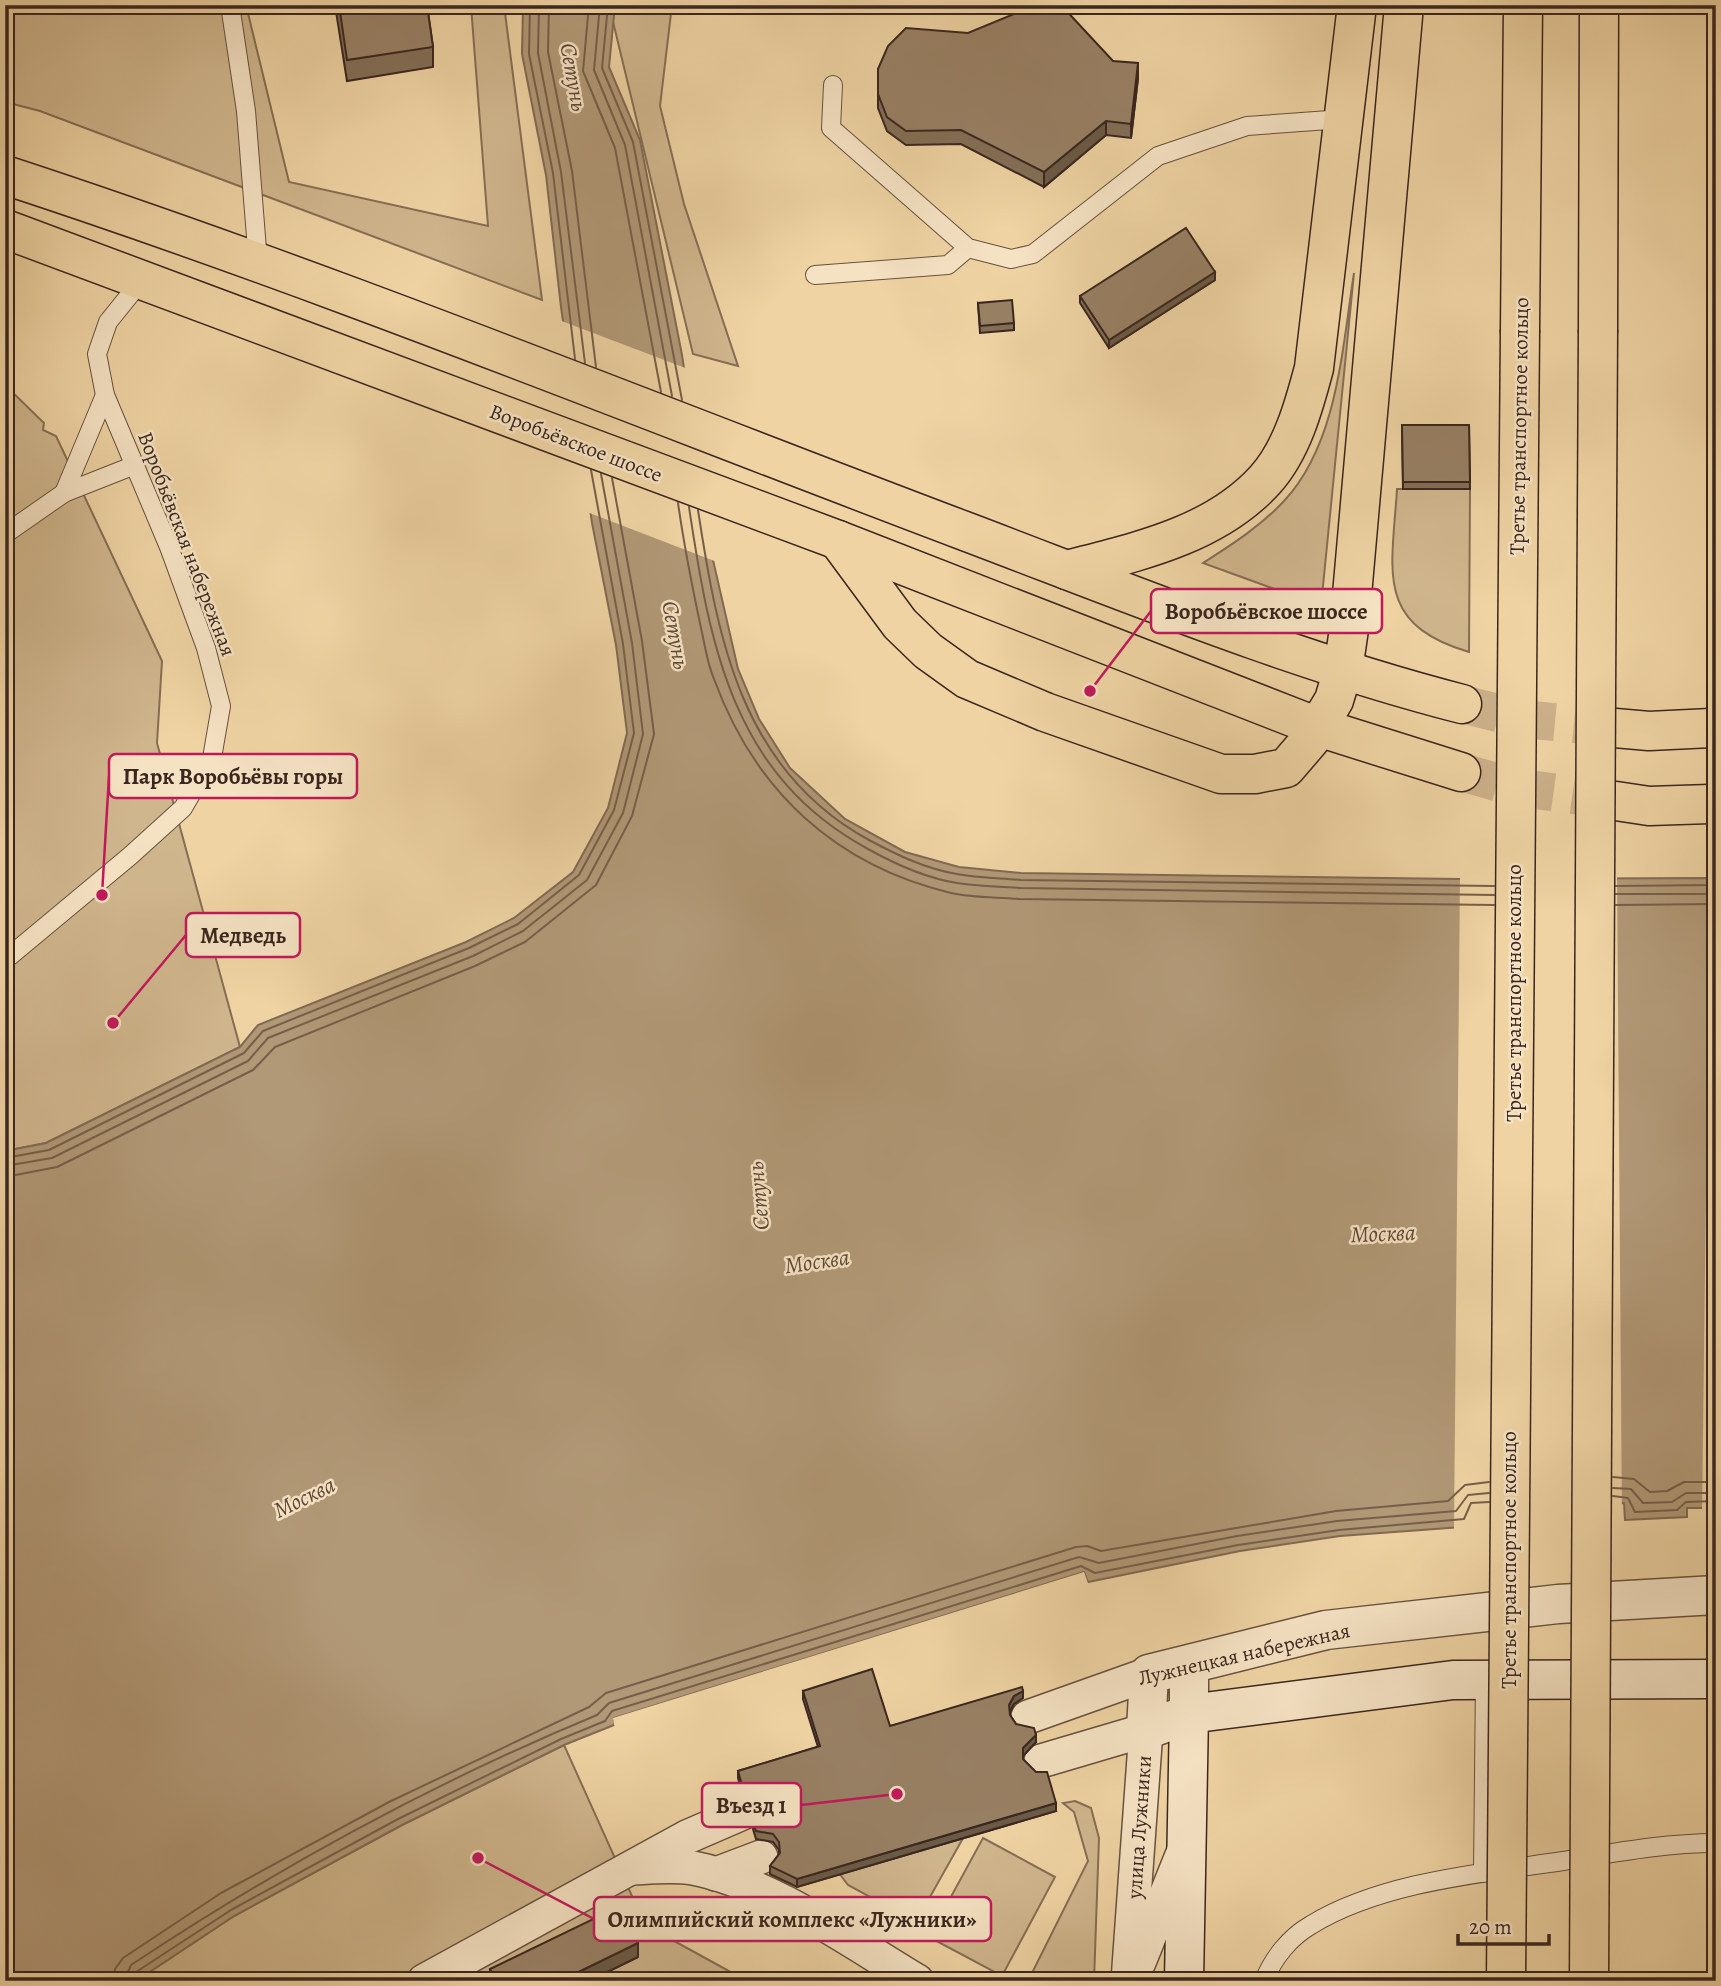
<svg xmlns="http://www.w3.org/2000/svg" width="1721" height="1986" font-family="Alegreya,serif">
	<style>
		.green { fill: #d0b68d; stroke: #856e56; stroke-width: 2 }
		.water { fill: #b19876; stroke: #816a53; stroke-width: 2 }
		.pier { fill: #efd3a3 }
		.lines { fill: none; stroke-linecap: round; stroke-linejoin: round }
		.shore { stroke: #765f4a; stroke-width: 2 }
		.primary-tunnel { stroke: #cbb089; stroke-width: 38; stroke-dasharray: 38 19; stroke-linecap: butt }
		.service-casing { stroke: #675140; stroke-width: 20 }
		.minor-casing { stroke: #675140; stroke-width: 36 }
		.tertiary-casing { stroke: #675140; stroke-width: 41 }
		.secondary-casing { stroke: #3a261f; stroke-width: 41 }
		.primary-casing { stroke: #3a261f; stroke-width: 41 }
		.service { stroke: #f5e2c3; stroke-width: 18 }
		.minor { stroke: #f5e2c3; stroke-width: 33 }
		.tertiary { stroke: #f5e2c3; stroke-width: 38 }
		.secondary { stroke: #f5e2c3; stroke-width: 38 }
		.primary { stroke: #efd3a3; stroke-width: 38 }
		.primary-bridge-casing { stroke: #3a261f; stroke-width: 41; stroke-linecap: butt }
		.primary-bridge { stroke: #efd3a3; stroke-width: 38 }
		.wall { fill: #836e56; stroke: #3a261f; stroke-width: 2 }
		.shaded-wall { fill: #6a5a46; stroke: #3a261f; stroke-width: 2 }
		.building { fill: #988064; stroke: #3a261f; stroke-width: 2 }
		.labels { text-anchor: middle; stroke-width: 5; stroke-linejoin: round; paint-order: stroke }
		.street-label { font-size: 21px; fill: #3a261f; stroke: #f5e2c3 }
		.water-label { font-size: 23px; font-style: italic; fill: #5e4839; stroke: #f5e2c3 }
		.leader { fill: none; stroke: #c2185b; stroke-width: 2.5 }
		.callout-dot { fill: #c2185b; stroke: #f5e2c3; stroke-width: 2.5 }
		.callout { fill: #f5e2c3; stroke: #c2185b; stroke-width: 2.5 }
		.callout-label { font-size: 23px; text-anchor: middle; font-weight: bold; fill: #3a261f }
	</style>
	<rect width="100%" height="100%" fill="#efd3a3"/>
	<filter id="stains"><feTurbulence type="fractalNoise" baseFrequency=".00286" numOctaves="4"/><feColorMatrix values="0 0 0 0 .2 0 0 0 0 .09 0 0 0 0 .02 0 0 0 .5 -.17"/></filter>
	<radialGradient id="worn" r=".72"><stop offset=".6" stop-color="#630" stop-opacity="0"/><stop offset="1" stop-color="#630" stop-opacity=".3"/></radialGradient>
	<!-- green -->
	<g class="green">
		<polygon points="5,5 246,5 289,182 488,226 471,6 504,5 542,300 40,111 5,102"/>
		<polygon points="609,5 672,5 660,106 684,204 738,366 693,354"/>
		<path d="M1354,273L1321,606L1203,563C1231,545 1261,526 1284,501C1338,443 1342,348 1354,273Z"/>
		<polygon points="6,386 44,423 43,430 56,436 162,661 157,743 240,1047 46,1143 5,1151"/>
		<path d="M1397,489H1470L1469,652C1374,624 1392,571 1397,489Z"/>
		<polygon points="564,1745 645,1925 747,1981 136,1981 234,1916 402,1825"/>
		<polygon points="1075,1801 1091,1808 1099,1838 1094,1981 1028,1981 1088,1861 1074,1812 1063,1803"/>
		<polygon points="967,1831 916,1922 848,1885 839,1873"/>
		<polygon points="983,1838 1055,1877 1002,1976 929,1937"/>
	</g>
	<!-- water -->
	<polygon class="water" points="523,5 615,5 609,67 640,140 682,355 713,560 738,669 759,719 790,768 845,819 905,852 959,867 1021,873 1460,879 1716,878 1716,1508 1687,1508 1687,1517 1625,1520 1624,1503 1474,1509 1475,1526 1340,1536 1240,1551 1088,1582 1084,1572 614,1718 614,1725 564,1745 402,1825 234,1916 136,1981 5,1981 5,1151 46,1143 240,1047 258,1025 466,942 514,918 573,872 608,808 627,733 616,645 592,523 561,307 546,175 522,54"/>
	<!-- pier -->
	<g class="pier">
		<polygon points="559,320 688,369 717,562 587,512"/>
		<polygon points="1617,875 1622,1521 1621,1507 1478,1512 1477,1529 1454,1530 1460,876"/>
		<polygon points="1710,875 1716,875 1716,1512 1702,1512"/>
		<polygon points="1084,1572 1089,1586 1085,1584 1082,1576 617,1720 617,1728 614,1725 613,1718"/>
	</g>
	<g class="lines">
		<!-- shore -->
		<g class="shore">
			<polyline points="530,5 529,54 553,173 575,359"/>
			<polyline points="539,5 538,53 561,172 585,363"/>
			<polyline points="549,5 548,52 572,171 596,367"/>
			<polyline points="589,5 583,71 615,148 661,392"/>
			<polyline points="600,5 594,70 625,145 672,396"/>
			<polyline points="608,5 602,68 633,142 682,400"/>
			<path d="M678,503C684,545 692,586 701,628C705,645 707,663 714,679C755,791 835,865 951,893C973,898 998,897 1020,899L1494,905"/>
			<path d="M689,507C710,647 733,776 868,849C895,864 925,878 957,883C978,886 1000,887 1021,888L1494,895"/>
			<path d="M698,510C718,641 742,771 869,840C897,855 926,869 957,874C978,878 1000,878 1021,880L1494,886"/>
			<polyline points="1616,886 1716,885"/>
			<polyline points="1616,894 1716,894"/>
			<polyline points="1616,905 1716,904"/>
			<polyline points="5,1158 49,1150 244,1053 263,1031 469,948 518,924 579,875 614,810 634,733 623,644 591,470"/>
			<polyline points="5,1166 52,1158 248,1061 268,1038 473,956 523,931 587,880 623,813 643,734 632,643 601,474"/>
			<polyline points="5,1177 57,1167 253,1070 275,1047 475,966 525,942 596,885 632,816 654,734 642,641 612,478"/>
			<polyline points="1613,1477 1634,1479 1650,1492 1667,1491 1684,1482 1716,1482"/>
			<polyline points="1613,1488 1631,1489 1643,1503 1672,1502 1686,1493 1716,1493"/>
			<polyline points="1613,1496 1628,1498 1635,1512 1677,1510 1686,1502 1716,1501"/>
			<polyline points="114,1981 115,1969 123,1958 221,1893 389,1802 589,1707 606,1693 1076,1547 1087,1546 1101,1551 1336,1511 1448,1501 1465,1485 1489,1482"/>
			<path d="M124,1981L131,1965C277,1868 435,1782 597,1715L609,1703L1079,1557L1099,1563L1237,1536L1337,1521L1456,1511L1468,1495L1489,1493"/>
			<polyline points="133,1981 136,1972 231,1910 398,1819 561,1739 605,1721 612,1711 1081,1566 1095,1573 1238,1545 1339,1530 1464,1519 1471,1503 1489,1502"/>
		</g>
		<!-- primary-tunnel -->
		<g class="primary-tunnel">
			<polyline points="1462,704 1522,719 1615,728"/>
			<polyline points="1461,772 1514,787 1616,801"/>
		</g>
		<!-- service casing -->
		<g class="service-casing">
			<g id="service">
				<polyline points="230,5 246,111 258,262"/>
				<polyline points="833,85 831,128 968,248 1011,259 1033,254 1158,156 1247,126 1343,119"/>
				<polyline points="815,275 948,265 968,248"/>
				<polyline points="64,493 105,395"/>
				<polyline points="5,534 64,493 135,465"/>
				<polyline points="5,960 130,856 183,808 212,758 221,706 206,648 169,547 105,395 97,354 108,322 141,281"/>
				<polyline points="1483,1873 1485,1678"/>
				<path d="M1264,1981C1273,1958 1290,1937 1311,1925C1381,1882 1483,1873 1563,1861C1613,1853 1665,1843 1716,1843"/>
			</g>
		</g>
		<!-- minor casing -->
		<g class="minor-casing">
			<g id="minor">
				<polyline points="1028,1717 1149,1674"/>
				<polyline points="1041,1761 1146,1730 1128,1981"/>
				<path d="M634,1868C653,1867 674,1865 693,1868C770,1883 850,1941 917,1981"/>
				<polyline points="716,1874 761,1857"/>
				<polyline points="1139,1962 1183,1853"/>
				<polyline points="424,1981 687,1837 747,1811"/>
			</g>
		</g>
		<!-- tertiary casing -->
		<g class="tertiary-casing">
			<polyline id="tertiary" points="1189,1664 1189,1714 1146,1730 1149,1674 1326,1630 1558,1604 1716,1595"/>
		</g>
		<!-- secondary casing -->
		<g class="secondary-casing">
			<polyline id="secondary" points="1184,1981 1189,1714 1453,1680 1716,1679"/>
		</g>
		<!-- primary casing -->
		<g class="primary-casing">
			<g id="primary">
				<path d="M5,175C329,281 644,410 962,530C1126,592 1291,660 1462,704"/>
				<polyline points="5,229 838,540 1318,727 1461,772"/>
				<polyline points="1520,330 1523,5"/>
				<polyline points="1598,330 1599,5"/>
				<polyline points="838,540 900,624 928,651 967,679 1045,712 1221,774 1255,774 1286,768 1310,740 1334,700 1343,670 1349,629 1404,5"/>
				<path d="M1067,570C1136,552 1214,536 1265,480C1292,450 1304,406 1314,368L1357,5"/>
				<polyline points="1615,728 1649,731 1711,728"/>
				<polyline points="1616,801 1649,806 1710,804"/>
			</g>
		</g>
		<!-- service -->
		<use href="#service" class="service"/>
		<!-- minor -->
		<use href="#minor" class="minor"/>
		<!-- tertiary -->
		<use href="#tertiary" class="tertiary"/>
		<!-- secondary -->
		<use href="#secondary" class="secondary"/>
		<!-- primary -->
		<use href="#primary" class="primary"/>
		<!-- primary-bridge casing -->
		<g class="primary-bridge-casing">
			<g id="primary-bridge">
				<polyline points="1506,1981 1520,330"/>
				<polyline points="1589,1981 1598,330"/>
			</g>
		</g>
		<!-- primary-bridge -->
		<use href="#primary-bridge" class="primary-bridge"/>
	</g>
	<!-- wall -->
	<g class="wall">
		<polygon points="335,5 427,5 433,47 433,67 347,81"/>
		<polygon points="1113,61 1138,78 1131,138 1106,135 1044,187 961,144 906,145 887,131 878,108 878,69"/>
		<polygon points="1215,280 1109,348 1080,303 1080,296"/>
		<polygon points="978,303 1014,323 1014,330 980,333"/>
		<polygon points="1402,425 1469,425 1470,489 1403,489"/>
		<polygon points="803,1691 890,1726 1023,1698 1014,1704 1010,1712 1010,1715 1016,1724 1036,1742 1023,1756 1023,1759 1056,1811 797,1887 770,1874 770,1866 779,1854 779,1850 773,1842 756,1839 753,1829 753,1822 763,1814 764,1803 758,1795 742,1793 738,1778 738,1771 818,1747 803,1699"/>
		<polygon points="638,1957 589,1981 490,1981 490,1969"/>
	</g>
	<!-- shaded-wall -->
	<g class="shaded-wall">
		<polygon points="1138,63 1138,78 1131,138 1131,124"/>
		<polygon points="1106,121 1106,135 1044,187 1044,172"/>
		<polygon points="1215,272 1215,280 1109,348 1109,340"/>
		<polygon points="1023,1691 1023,1698 1014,1704 1009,1713 1009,1705 1014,1696"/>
		<polygon points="1036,1735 1036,1742 1023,1756 1023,1748"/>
		<polygon points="1056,1803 1056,1811 797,1887 797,1879"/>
		<polygon points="638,1943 638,1957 589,1981 560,1981"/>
	</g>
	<!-- building -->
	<g class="building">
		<polygon points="339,5 427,5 433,47 347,60"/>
		<polygon points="1036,5 1061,5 1113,61 1138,63 1131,124 1106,121 1044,172 961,130 906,131 887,117 878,94 878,69 888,46 906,28 968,33"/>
		<polygon points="1186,228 1215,272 1109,340 1080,296"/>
		<polygon points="1012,300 1014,323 980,326 978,303"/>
		<polygon points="1402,425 1469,425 1470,482 1403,482"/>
		<polygon points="872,1669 890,1726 1022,1687 1023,1691 1014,1696 1009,1705 1010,1715 1016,1724 1034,1728 1036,1735 1023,1748 1023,1759 1036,1772 1047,1772 1056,1803 797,1879 770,1866 780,1853 779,1842 773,1834 756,1831 753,1822 763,1814 765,1796 758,1788 742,1785 738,1771 820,1746 803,1691"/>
		<polygon points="620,1906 638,1943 560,1981 495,1981 490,1969"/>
	</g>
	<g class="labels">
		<!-- street labels -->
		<g class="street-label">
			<text transform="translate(1519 426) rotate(-89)" y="7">Третье транспортное кольцо</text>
			<text transform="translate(576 443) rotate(21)" y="7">Воробьёвское шоссе</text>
			<text transform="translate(187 544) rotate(69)" y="7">Воробьёвская набережная</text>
			<text transform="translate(1514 993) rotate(-90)" y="7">Третье транспортное кольцо</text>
			<text transform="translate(1509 1560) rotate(-90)" y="7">Третье транспортное кольцо</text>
			<text transform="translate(1244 1654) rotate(-13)" y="7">Лужнецкая набережная</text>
			<text transform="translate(1139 1827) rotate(-86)" y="7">улица Лужники</text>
		</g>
		<!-- water labels -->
		<g class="water-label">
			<text transform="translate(574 77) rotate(80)" y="8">Сетунь</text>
			<text transform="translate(676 635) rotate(80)" y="8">Сетунь</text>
			<text transform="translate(758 1196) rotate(-95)" y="8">Сетунь</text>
			<text transform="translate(1383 1233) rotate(-2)" y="8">Москва</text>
			<text transform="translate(817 1261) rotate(-8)" y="8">Москва</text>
			<text transform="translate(304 1497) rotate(-26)" y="8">Москва</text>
		</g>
	</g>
	<!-- callouts -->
	<path class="leader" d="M1090 691L1151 611M102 895L109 776M113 1023L186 935M897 1794L801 1805M478 1858L594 1919"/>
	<g class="callout-dot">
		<circle cx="1090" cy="691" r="7"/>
		<circle cx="102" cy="895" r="7"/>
		<circle cx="113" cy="1023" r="7"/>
		<circle cx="897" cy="1794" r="7"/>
		<circle cx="478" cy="1858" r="7"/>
	</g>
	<g class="callout">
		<rect x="1151" y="589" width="231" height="44" rx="7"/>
		<rect x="109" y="754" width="248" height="44" rx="7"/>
		<rect x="186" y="913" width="114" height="44" rx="7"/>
		<rect x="702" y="1783" width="99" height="44" rx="7"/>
		<rect x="594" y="1897" width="397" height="44" rx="7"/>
	</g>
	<g class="callout-label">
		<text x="1266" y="619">Воробьёвское шоссе</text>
		<text x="233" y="784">Парк Воробьёвы горы</text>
		<text x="243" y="943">Медведь</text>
		<text x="751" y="1813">Въезд 1</text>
		<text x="792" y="1927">Олимпийский комплекс «Лужники»</text>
	</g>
	<!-- margin -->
	<rect width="1721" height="1986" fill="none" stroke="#efd3a3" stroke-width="28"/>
	<rect x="7" y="7" width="1707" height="1972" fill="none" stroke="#3a261f" stroke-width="3.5"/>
	<rect x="14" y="14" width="1693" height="1958" fill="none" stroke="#3a261f" stroke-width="2"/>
	<!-- scale -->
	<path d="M1458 1934v10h91v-10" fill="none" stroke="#3a261f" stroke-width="3.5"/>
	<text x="1469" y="1934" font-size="21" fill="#3a261f" stroke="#f5e2c3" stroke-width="5" paint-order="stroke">20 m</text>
	<rect width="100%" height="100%" filter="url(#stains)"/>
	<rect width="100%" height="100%" fill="url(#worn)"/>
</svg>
